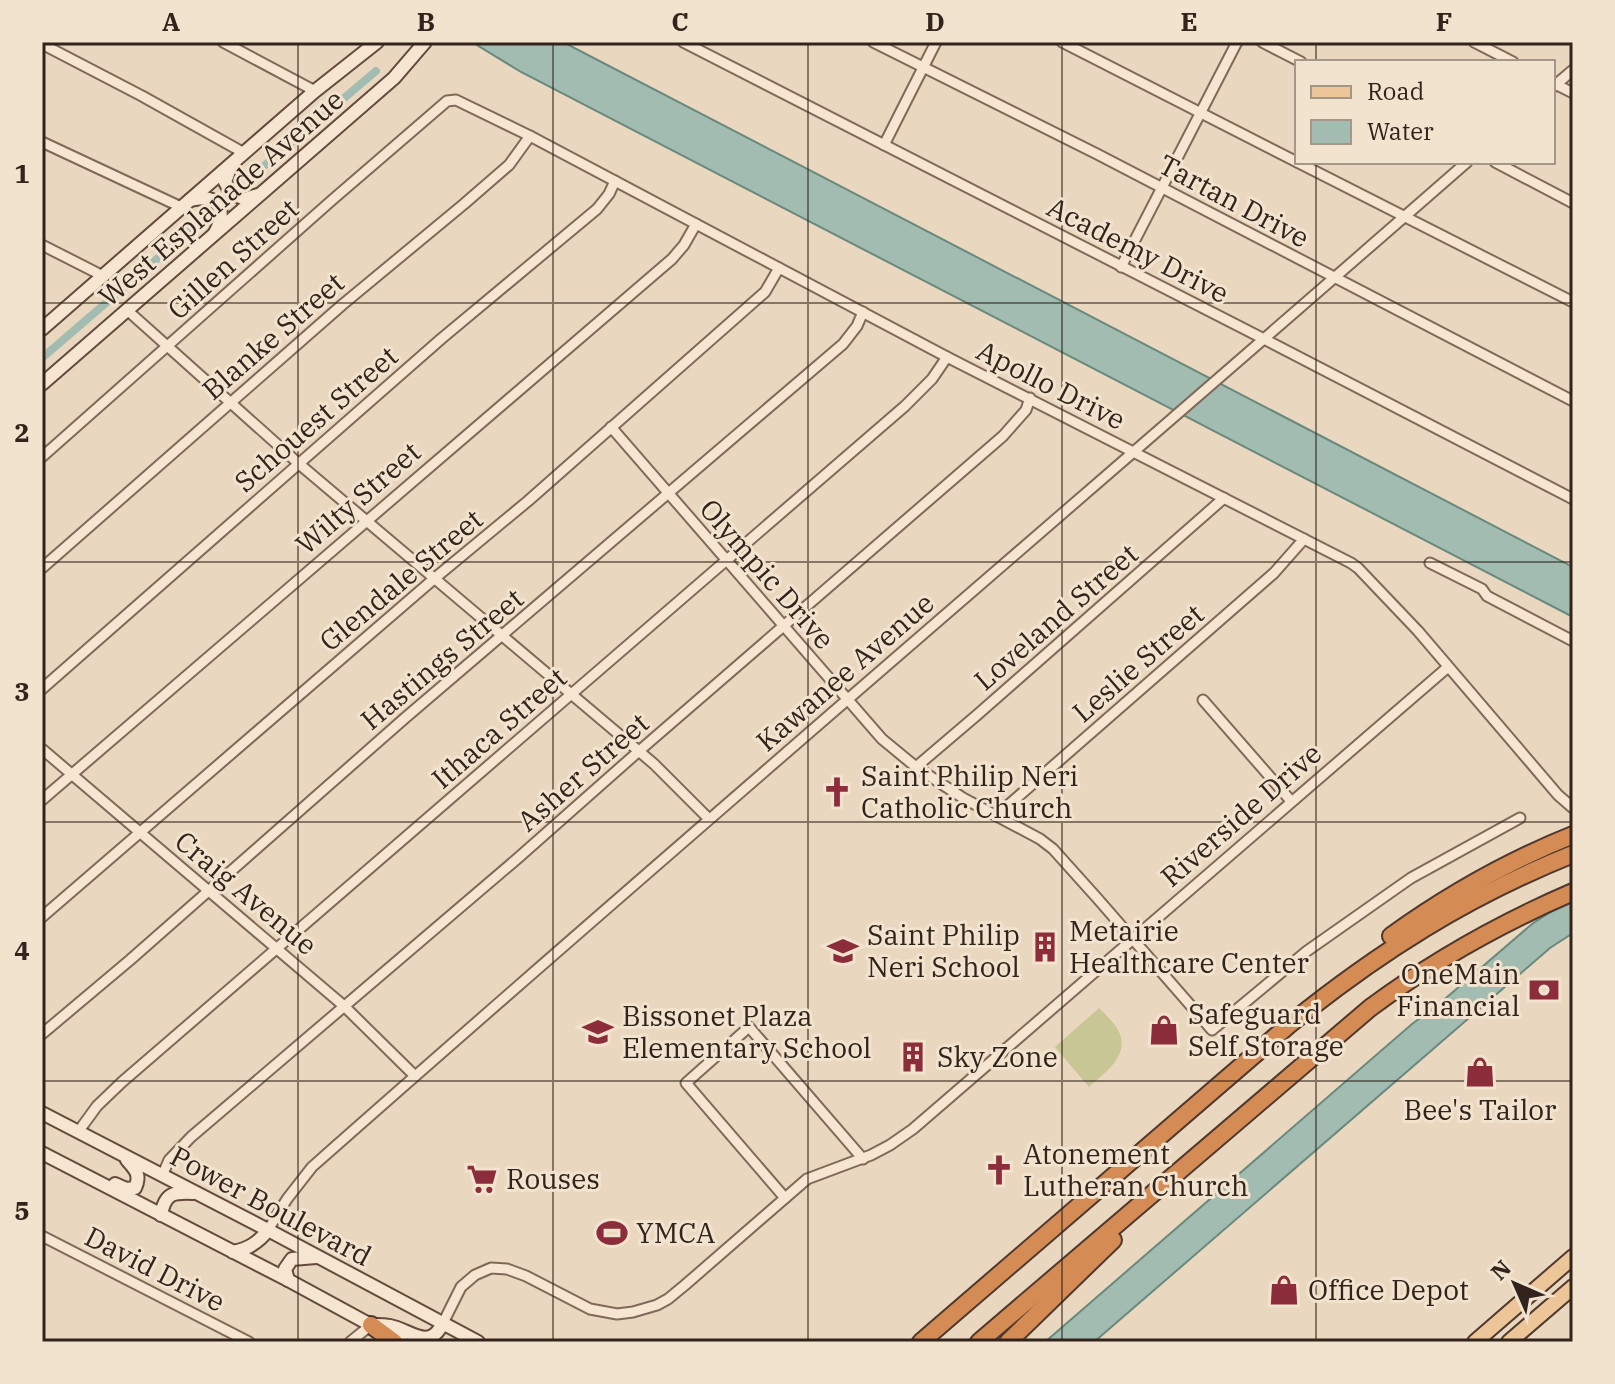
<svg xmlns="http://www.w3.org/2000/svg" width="1615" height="1384" font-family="'IBM Plex Serif',serif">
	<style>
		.green { fill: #c7c694 }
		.water { fill: #a2bcb1; stroke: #6a897d; stroke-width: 2 }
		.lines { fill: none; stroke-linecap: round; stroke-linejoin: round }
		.canal { stroke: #a2bcb1; stroke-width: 8 }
		.street-casing { stroke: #816959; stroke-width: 13 }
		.secondary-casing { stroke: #634a3c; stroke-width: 16 }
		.primary-casing { stroke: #4f382d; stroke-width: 18 }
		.highway-casing { stroke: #4f382d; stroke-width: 20 }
		.street { stroke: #f6e6d1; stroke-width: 9 }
		.secondary { stroke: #f6e6d1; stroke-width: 12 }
		.primary { stroke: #ecc698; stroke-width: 14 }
		.highway { stroke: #d58b54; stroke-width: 16 }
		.grid { fill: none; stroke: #32241c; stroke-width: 2; stroke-opacity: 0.55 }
		.labels { text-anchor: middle; stroke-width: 6; stroke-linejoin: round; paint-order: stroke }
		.street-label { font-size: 28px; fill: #32241c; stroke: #f2e3ce }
		.poi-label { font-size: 28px; fill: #32241c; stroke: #f2e3ce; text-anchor: start }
		.neatline { fill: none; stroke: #32241c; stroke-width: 3 }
		.grid-label { font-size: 26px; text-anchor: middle; font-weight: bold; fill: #32241c }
	</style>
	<rect width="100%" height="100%" fill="#ead7bf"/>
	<!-- green -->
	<path class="green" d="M1099,1008C1105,1014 1112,1021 1117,1028C1132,1054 1107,1071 1089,1087L1055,1047Z"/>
	<!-- water -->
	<g class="water">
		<polygon points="472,42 563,42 1573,567 1573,617 521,72"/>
		<polygon points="1573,897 1573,933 1550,948 1094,1342 1045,1342 1412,1024 1439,1004 1532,924"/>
	</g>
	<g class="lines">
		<!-- canal -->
		<g class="canal">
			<polyline points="257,172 376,71"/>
			<polyline points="42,358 193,228"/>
		</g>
		<!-- street casing -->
		<g class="street-casing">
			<g id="street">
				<polyline points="223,42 315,91"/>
				<polyline points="683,42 1264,339 1573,499"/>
				<polyline points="873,42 1097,154 1573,401"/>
				<polyline points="1062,42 1297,162"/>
				<polyline points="1262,42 1301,62"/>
				<polyline points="1474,42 1513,62"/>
				<polyline points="42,44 142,96 244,153"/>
				<polyline points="1553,83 1573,93"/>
				<polyline points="1553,87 1573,70"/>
				<polyline points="42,142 181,207"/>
				<polyline points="884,145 936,42"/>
				<polyline points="1297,162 1573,302"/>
				<polyline points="1495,162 1573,203"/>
				<polyline points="42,245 103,276"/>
				<polyline points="1121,267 1237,42"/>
				<polyline points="127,310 298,463 654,764 709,819"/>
				<polyline points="611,427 882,739 916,767 963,798 1040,839 1053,849 1097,898 1212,1030 1307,951 1411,878 1520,818"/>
				<polyline points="42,457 331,201 447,101 456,100 530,136 947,357 1351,563 1358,568 1418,631 1558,795 1573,808"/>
				<polyline points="1430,563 1482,589 1487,596 1573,641"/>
				<polyline points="42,568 342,305 464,204 509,165 530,136"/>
				<polyline points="42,689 441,339 597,209 609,194 615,181"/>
				<polyline points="1203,700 1291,801"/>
				<polyline points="42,749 344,1006 415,1076"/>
				<polyline points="916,767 977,715 1224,498"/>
				<polyline points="42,800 672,259 684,245 696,224"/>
				<polyline points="997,815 1274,573 1304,539"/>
				<polyline points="42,917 435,578 528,501 765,292 779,268"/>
				<polyline points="42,1034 130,960 405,718 843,344 857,326 863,312"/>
				<polyline points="78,1132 97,1106 122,1082 905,406 932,379 947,357"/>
				<polyline points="162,1176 169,1160 191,1137 518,858 639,751 1003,436 1026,410 1030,398"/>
				<polyline points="785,1198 686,1083 749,1027 863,1159"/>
				<path d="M268,1230L287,1199L312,1167C694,829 1083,498 1467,162"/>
				<polyline points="42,1236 249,1342"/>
				<polyline points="443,1323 461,1287 475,1275 491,1268 507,1269 526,1276 590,1309 617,1314 633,1312 657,1305 668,1299 685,1285 807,1179 871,1155 890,1145 913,1129 1448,667"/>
				<polyline points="350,1342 371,1325"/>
			</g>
		</g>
		<!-- secondary casing -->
		<g class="secondary-casing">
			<g id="secondary">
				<polyline points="231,166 225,182 231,193 245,199 258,195"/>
				<path d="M190,200C218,193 228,209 215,233"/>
				<polyline points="42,329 315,91 377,42"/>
				<polyline points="42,384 394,78 425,42"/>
				<polyline points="42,1113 268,1230 478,1342"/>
				<polyline points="42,1153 288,1280 402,1342"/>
				<path d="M115,1184L126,1189L135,1188C141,1175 136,1170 127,1160"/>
				<path d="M161,1215C165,1193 173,1192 193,1193"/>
				<path d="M233,1252C249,1249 259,1242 268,1230"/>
				<polyline points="288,1280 285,1269 292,1259 316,1257"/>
				<path d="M376,1325C380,1325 385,1325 390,1326C411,1330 429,1352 443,1323"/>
			</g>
		</g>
		<!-- primary casing -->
		<g class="primary-casing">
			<g id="primary">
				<polyline points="1475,1342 1573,1257"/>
				<polyline points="1509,1342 1573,1287"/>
			</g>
		</g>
		<!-- highway casing -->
		<g class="highway-casing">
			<g id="highway">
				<path d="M1391,936C1448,895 1508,861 1573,835"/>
				<polyline points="371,1325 394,1342"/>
				<path d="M921,1342L1290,1024C1379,952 1466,897 1573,854"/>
				<path d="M979,1342L1370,1008C1433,961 1501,923 1573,892"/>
				<polyline points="1008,1342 1113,1240"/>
			</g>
		</g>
		<!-- street -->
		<use href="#street" class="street"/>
		<!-- secondary -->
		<use href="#secondary" class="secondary"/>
		<!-- primary -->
		<use href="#primary" class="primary"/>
		<!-- highway -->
		<use href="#highway" class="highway"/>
	</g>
	<!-- grid -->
	<path class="grid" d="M298,42V1342M553,42V1342M808,42V1342M1062,42V1342M1316,42V62M1316,162V1342M42,303H1573M42,562H1573M42,822H1573M42,1081H1573"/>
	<!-- icons -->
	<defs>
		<g id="church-bare" transform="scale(2.4)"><path d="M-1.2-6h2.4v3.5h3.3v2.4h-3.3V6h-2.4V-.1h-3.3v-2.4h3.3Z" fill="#8c2d3b" stroke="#f2e3ce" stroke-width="2.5" paint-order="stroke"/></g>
		<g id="building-bare" transform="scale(2.4)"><path d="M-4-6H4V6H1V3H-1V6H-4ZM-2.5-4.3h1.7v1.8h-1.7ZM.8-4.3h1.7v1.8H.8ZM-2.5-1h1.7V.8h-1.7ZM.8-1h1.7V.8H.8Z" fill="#8c2d3b" stroke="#f2e3ce" stroke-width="2.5" paint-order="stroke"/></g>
		<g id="school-bare" transform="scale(2.4)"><path d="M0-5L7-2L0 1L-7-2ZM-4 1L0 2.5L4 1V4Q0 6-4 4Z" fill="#8c2d3b" stroke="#f2e3ce" stroke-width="2.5" paint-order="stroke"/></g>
		<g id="bank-bare" transform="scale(2.4)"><path d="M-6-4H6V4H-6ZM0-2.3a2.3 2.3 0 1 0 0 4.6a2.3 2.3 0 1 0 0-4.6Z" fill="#8c2d3b" stroke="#f2e3ce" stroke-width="2.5" paint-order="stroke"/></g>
		<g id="shop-bare" transform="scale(2.4)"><path d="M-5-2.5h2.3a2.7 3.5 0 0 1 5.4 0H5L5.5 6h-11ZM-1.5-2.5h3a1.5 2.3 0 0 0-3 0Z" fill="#8c2d3b" stroke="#f2e3ce" stroke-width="2.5" paint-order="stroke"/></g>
		<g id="supermarket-bare" transform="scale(2.4)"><path d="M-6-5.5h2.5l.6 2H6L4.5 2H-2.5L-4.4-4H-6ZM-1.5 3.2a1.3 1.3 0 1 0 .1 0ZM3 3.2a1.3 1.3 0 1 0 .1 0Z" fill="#8c2d3b" stroke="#f2e3ce" stroke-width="2.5" paint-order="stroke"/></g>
		<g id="stadium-bare" transform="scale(2.4)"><path d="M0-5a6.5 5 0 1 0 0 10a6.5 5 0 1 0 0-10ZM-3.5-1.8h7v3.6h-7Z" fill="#8c2d3b" stroke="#f2e3ce" stroke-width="2.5" paint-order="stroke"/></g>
	</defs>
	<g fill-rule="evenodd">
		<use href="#church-bare" x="837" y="792"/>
		<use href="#building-bare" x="1045" y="947"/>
		<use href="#school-bare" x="843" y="951"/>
		<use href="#bank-bare" x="1544" y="990"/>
		<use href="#shop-bare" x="1164" y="1030"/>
		<use href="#school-bare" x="598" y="1032"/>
		<use href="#building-bare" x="913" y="1057"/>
		<use href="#shop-bare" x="1480" y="1072"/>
		<use href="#church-bare" x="999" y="1170"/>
		<use href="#supermarket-bare" x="482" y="1179"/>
		<use href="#stadium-bare" x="612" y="1233"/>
		<use href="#shop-bare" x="1284" y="1290"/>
	</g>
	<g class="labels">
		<!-- street labels -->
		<g class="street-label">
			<text transform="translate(221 198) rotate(-41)" y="10">West Esplanade Avenue</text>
			<text transform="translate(1234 201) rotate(28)" y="10">Tartan Drive</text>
			<text transform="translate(1138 250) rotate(27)" y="10">Academy Drive</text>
			<text transform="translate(233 259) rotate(-42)" y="10">Gillen Street</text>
			<text transform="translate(273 336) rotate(-41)" y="10">Blanke Street</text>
			<text transform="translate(1051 385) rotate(27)" y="10">Apollo Drive</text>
			<text transform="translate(316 419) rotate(-41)" y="10">Schouest Street</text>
			<text transform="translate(358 498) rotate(-41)" y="10">Wilty Street</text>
			<text transform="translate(767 574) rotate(49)" y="10">Olympic Drive</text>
			<text transform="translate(401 580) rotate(-40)" y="10">Glendale Street</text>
			<text transform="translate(1056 617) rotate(-41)" y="10">Loveland Street</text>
			<text transform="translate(442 659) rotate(-40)" y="10">Hastings Street</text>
			<text transform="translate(1138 663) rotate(-41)" y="10">Leslie Street</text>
			<text transform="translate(845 672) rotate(-41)" y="10">Kawanee Avenue</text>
			<text transform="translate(499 728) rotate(-41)" y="10">Ithaca Street</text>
			<text transform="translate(583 772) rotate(-41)" y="10">Asher Street</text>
			<text transform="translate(1241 815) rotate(-41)" y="10">Riverside Drive</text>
			<text transform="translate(246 893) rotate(40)" y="10">Craig Avenue</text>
			<text transform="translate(271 1206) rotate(28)" y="10">Power Boulevard</text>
			<text transform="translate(155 1269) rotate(27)" y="10">David Drive</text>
		</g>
		<!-- poi labels -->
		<g class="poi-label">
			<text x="861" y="786">Saint Philip Neri<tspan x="861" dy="32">Catholic Church</tspan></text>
			<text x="1069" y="941">Metairie<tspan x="1069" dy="32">Healthcare Center</tspan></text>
			<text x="867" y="945">Saint Philip<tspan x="867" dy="32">Neri School</tspan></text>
			<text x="1520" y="984" text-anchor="end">OneMain<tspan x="1520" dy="32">Financial</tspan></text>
			<text x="1188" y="1024">Safeguard<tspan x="1188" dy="32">Self Storage</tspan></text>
			<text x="622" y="1026">Bissonet Plaza<tspan x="622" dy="32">Elementary School</tspan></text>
			<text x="937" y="1067">Sky Zone</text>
			<text x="1480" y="1120" text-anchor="middle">Bee's Tailor</text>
			<text x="1023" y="1164">Atonement<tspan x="1023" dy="32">Lutheran Church</tspan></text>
			<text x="506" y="1189">Rouses</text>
			<text x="636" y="1243">YMCA</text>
			<text x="1308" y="1300">Office Depot</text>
		</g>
	</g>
	<!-- border -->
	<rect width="1615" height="1384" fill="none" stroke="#f2e3ce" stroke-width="88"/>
	<!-- legend -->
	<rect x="1295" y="60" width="260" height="104" fill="#f2e3ce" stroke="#a59787" stroke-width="2"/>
	<rect x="1311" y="86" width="40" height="12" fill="#ecc698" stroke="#a59787" stroke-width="2"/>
	<text x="1367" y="100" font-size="24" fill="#32241c">Road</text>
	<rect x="1311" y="120" width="40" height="24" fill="#a2bcb1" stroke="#a59787" stroke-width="2"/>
	<text x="1367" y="140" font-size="24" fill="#32241c">Water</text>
	<!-- north arrow -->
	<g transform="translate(1515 1284) rotate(315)" stroke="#f2e3ce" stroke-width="6" paint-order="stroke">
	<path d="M0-6L14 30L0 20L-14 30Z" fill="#32241c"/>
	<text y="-12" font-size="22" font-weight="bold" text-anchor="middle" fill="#32241c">N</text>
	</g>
	<rect x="44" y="44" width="1527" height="1296" class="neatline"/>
	<g class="grid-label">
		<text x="171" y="31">A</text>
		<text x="426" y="31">B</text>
		<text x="680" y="31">C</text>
		<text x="935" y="31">D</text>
		<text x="1189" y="31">E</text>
		<text x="1444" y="31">F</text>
		<text x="22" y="183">1</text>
		<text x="22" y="442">2</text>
		<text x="22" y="701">3</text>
		<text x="22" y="960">4</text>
		<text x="22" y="1220">5</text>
	</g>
</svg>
